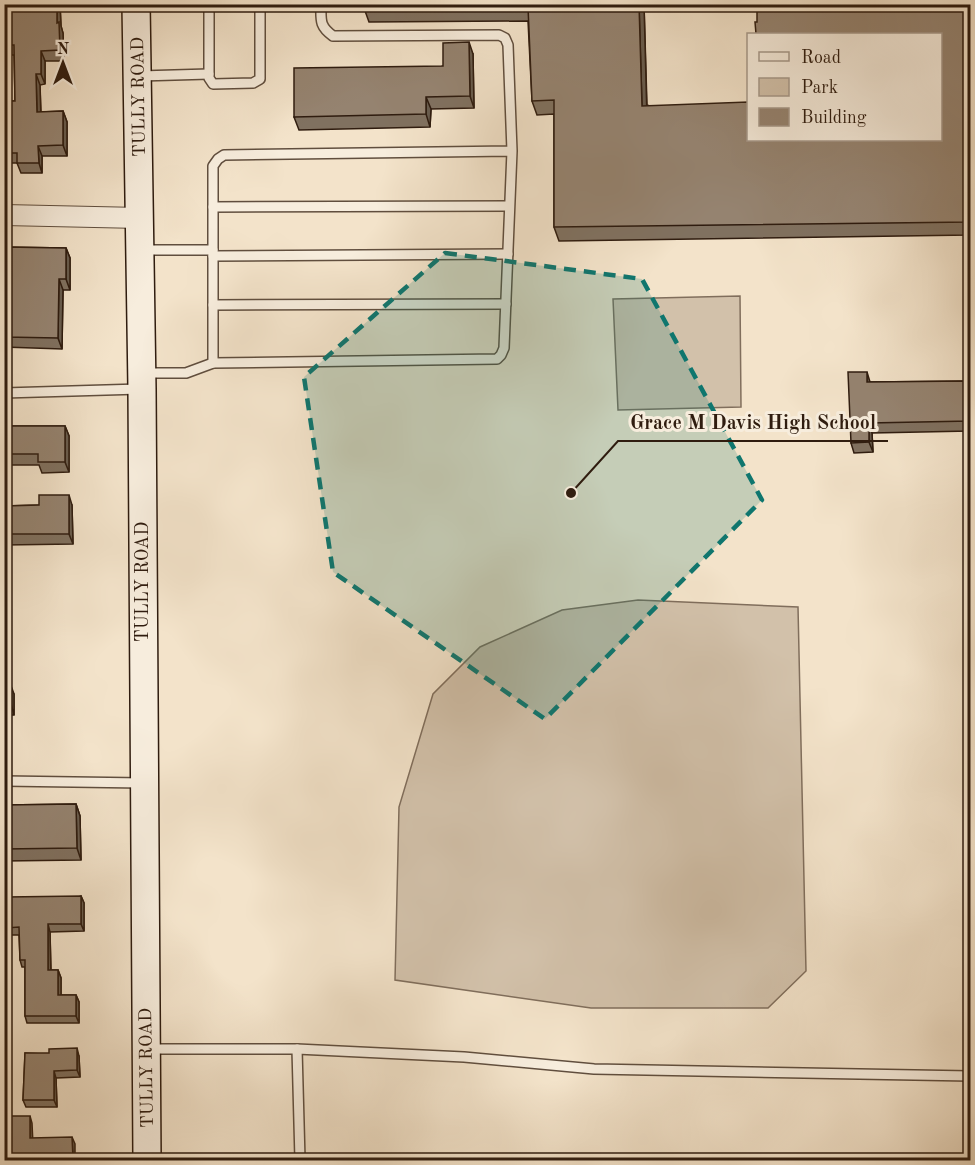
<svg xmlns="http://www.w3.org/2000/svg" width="975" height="1165" font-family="'Old Standard TT',serif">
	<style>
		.green { fill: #d2c1aa; stroke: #806e5c; stroke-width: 1.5 }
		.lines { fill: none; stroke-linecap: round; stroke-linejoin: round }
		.lane-casing { stroke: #604e3e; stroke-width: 12 }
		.street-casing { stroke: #604e3e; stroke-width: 22 }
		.secondary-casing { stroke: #2f1c0f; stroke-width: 30 }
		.lane { stroke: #f7eddd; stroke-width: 9 }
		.street { stroke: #f7eddd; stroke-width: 20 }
		.secondary { stroke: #f7eddd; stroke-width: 27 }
		.wall { fill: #807160; stroke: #2f1c0f; stroke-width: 1.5 }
		.shaded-wall { fill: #685c4e; stroke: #2f1c0f; stroke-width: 1.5 }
		.building { fill: #958370; stroke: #2f1c0f; stroke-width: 1.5 }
		.marked { fill: #0f766e; fill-opacity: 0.2; stroke: #0f766e; stroke-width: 4.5; stroke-dasharray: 12 8; stroke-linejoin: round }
		.labels { text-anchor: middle; stroke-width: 6; stroke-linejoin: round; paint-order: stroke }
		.street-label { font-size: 18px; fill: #2f1c0f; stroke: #f7eddd }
		.leader { fill: none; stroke: #2f1c0f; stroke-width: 2 }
		.callout-dot { fill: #2f1c0f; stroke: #f7eddd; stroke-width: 2 }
		.callout-label { font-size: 20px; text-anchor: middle; font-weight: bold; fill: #2f1c0f; stroke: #f7eddd; stroke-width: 6; stroke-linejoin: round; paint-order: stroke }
	</style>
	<rect width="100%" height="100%" fill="#f3e3ca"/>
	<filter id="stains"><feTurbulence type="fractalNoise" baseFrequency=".00333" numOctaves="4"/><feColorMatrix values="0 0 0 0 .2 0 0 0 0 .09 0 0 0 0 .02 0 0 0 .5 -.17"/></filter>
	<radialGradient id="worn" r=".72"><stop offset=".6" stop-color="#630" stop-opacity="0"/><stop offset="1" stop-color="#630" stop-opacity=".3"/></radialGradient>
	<!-- green -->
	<g class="green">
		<polygon points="740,296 741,407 618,410 613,299"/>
		<polygon points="638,600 798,607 806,971 768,1008 591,1008 395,980 399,807 433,694 480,647 562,610"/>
	</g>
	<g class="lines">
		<!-- lane casing -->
		<g class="lane-casing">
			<g id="lane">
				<polyline points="209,4 209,78 213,84 253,83 260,79 260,4"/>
				<path d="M321,4C321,20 319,26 333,36L499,35L505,38L508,45L512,151L504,348L501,355L497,359L213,363V166L218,159L224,155L512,151"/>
				<polyline points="140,76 209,74"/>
				<polyline points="213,207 509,206"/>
				<polyline points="143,250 213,250"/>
				<polyline points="213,256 508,254"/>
				<polyline points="213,305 506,304"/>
				<polyline points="144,373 186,373 213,363"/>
				<polyline points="4,393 140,389"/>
				<polyline points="4,781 143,783"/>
				<polyline points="148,1049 297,1049 464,1057 594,1069 970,1076"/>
				<polyline points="297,1049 300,1160"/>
			</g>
		</g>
		<!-- street casing -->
		<g class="street-casing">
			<polyline id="street" points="4,215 140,218"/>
		</g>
		<!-- secondary casing -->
		<g class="secondary-casing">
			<polyline id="secondary" points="136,4 142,389 147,1160"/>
		</g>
		<!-- lane -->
		<use href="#lane" class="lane"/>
		<!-- street -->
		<use href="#street" class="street"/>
		<!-- secondary -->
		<use href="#secondary" class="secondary"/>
	</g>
	<!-- wall -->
	<g class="wall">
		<polygon points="4,4 60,4 61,26 63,33 64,61 45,61 45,84 40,85 41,112 63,111 67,122 67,156 42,156 42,173 21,173 17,163 4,163 4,101 15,101 14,55 6,55 4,52"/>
		<polygon points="363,4 644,4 647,105 748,140 970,4 970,235 559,241 554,227 554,114 537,115 532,101 528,21 369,22 364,8"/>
		<polygon points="473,54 474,108 431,109 430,127 299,130 294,117 443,66"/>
		<polygon points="4,247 66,248 70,258 70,290 63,290 62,349 4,347"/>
		<polygon points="969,381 970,385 970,431 872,433 873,452 854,453 851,443 870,382"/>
		<polygon points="4,426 65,426 69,436 69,472 42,473 39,465 4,465"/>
		<polygon points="39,505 72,505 73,544 4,545 4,506"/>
		<polygon points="4,683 14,694 14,715 4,715"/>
		<polygon points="76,804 80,816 81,860 4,861 4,805"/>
		<polygon points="81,896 84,903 84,931 50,932 51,970 58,970 61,978 61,995 76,995 79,1002 79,1023 27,1023 25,1016 25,967 22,967 20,960 19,935 9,935 6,928"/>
		<polygon points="25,1053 79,1056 80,1077 56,1078 57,1107 26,1107 23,1100"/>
	</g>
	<!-- shaded-wall -->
	<g class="shaded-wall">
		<polygon points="57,4 60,4 61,26 63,33 64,61 60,50 57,23"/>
		<polygon points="639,4 644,4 647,119 642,106"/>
		<polygon points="469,42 473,54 474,108 470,96"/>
		<polygon points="41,51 45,61 45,84 41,74"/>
		<polygon points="36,74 40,85 41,122 37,112"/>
		<polygon points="426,97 431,109 430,127 426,114"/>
		<polygon points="63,111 67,122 67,156 63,145"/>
		<polygon points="38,146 42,156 42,173 39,163"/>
		<polygon points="66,248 70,258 70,290 66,279"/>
		<polygon points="59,279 63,290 62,349 58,338"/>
		<polygon points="867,372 870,382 871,392 867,382"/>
		<polygon points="869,423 872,433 873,452 869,442"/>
		<polygon points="65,426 69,436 69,472 65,462"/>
		<polygon points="69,495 72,505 73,544 69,534"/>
		<polygon points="10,683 14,694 14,715 11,704"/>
		<polygon points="76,804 80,816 81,860 77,848"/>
		<polygon points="81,896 84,903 84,931 81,924"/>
		<polygon points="48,924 50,932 51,978 48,970"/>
		<polygon points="58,970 61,978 61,1002 58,995"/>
		<polygon points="76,995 79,1002 79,1023 76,1016"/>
		<polygon points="77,1048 79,1056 80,1077 77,1070"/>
		<polygon points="54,1071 56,1078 57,1107 54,1100"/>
		<polygon points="30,1116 32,1123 33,1145 30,1138"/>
		<polygon points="72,1137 75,1144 75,1161 73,1158"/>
	</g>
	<!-- building -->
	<g class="building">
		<polygon points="4,4 57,4 57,23 59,22 60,50 41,51 41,74 36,74 37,112 63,111 63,145 38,146 39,163 17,163 17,153 4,153 4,101 15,101 14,45 4,45"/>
		<polygon points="363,4 639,4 642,106 748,102 748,140 940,140 940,34 756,34 755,22 757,22 757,4 970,4 970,222 554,227 554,100 532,101 528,7 364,8"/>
		<polygon points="469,42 470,96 426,97 426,114 294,117 294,68 443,66 443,43"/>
		<polygon points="4,247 66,248 66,279 59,279 58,338 4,337"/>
		<polygon points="848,372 867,372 867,382 969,381 970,421 869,423 869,442 851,443"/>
		<polygon points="4,426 65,426 65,462 38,462 38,454 4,454"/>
		<polygon points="39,495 69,495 69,534 4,534 4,506 39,505"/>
		<polygon points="4,683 10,683 11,704 4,705"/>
		<polygon points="76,804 77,848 4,849 4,805"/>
		<polygon points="81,896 81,924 48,924 48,970 58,970 58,995 76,995 76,1016 25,1016 25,960 20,960 19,927 6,928 6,897"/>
		<polygon points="77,1048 77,1070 54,1071 54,1100 23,1100 25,1053 49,1053 49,1049"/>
		<polygon points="7,1116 30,1116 30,1138 72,1137 73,1158 83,1157 83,1161 8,1161"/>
	</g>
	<!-- marked area -->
	<path class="marked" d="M445,253L642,279L762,500L545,719L333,572L304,377Z"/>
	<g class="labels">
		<!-- street labels -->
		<g class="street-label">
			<text transform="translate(138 97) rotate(-91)" y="6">TULLY ROAD</text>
			<text transform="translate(142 582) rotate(-90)" y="6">TULLY ROAD</text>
			<text transform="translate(146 1068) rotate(-91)" y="6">TULLY ROAD</text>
		</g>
	</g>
	<!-- callouts -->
	<path class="leader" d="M571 493L618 441H888"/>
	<circle class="callout-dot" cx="571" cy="493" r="6"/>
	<g class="callout-label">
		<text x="753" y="429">Grace M Davis High School</text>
	</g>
	<!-- margin -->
	<rect width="975" height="1165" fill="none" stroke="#f3e3ca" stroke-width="24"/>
	<rect x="6" y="6" width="963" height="1153" fill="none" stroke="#2f1c0f" stroke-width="3"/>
	<rect x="12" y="12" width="951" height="1141" fill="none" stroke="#2f1c0f" stroke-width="1.5"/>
	<!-- legend -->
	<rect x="747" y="33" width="195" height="108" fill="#f7eddd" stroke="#a7998b" stroke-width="1.5"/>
	<rect x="759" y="52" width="30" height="9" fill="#f7eddd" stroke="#a7998b" stroke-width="1.5"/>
	<text x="801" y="63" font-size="18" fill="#2f1c0f">Road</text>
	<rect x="759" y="78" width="30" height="18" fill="#d2c1aa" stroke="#a7998b" stroke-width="1.5"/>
	<text x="801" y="93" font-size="18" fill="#2f1c0f">Park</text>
	<rect x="759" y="108" width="30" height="18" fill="#958370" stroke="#a7998b" stroke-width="1.5"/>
	<text x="801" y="123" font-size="18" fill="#2f1c0f">Building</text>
	<!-- north arrow -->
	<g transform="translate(63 63)" stroke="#f7eddd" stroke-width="4.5" paint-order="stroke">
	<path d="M0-4.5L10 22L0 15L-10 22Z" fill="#2f1c0f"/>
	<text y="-9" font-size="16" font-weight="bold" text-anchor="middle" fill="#2f1c0f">N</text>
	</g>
	<rect width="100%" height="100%" filter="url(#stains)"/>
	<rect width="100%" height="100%" fill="url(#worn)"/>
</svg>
